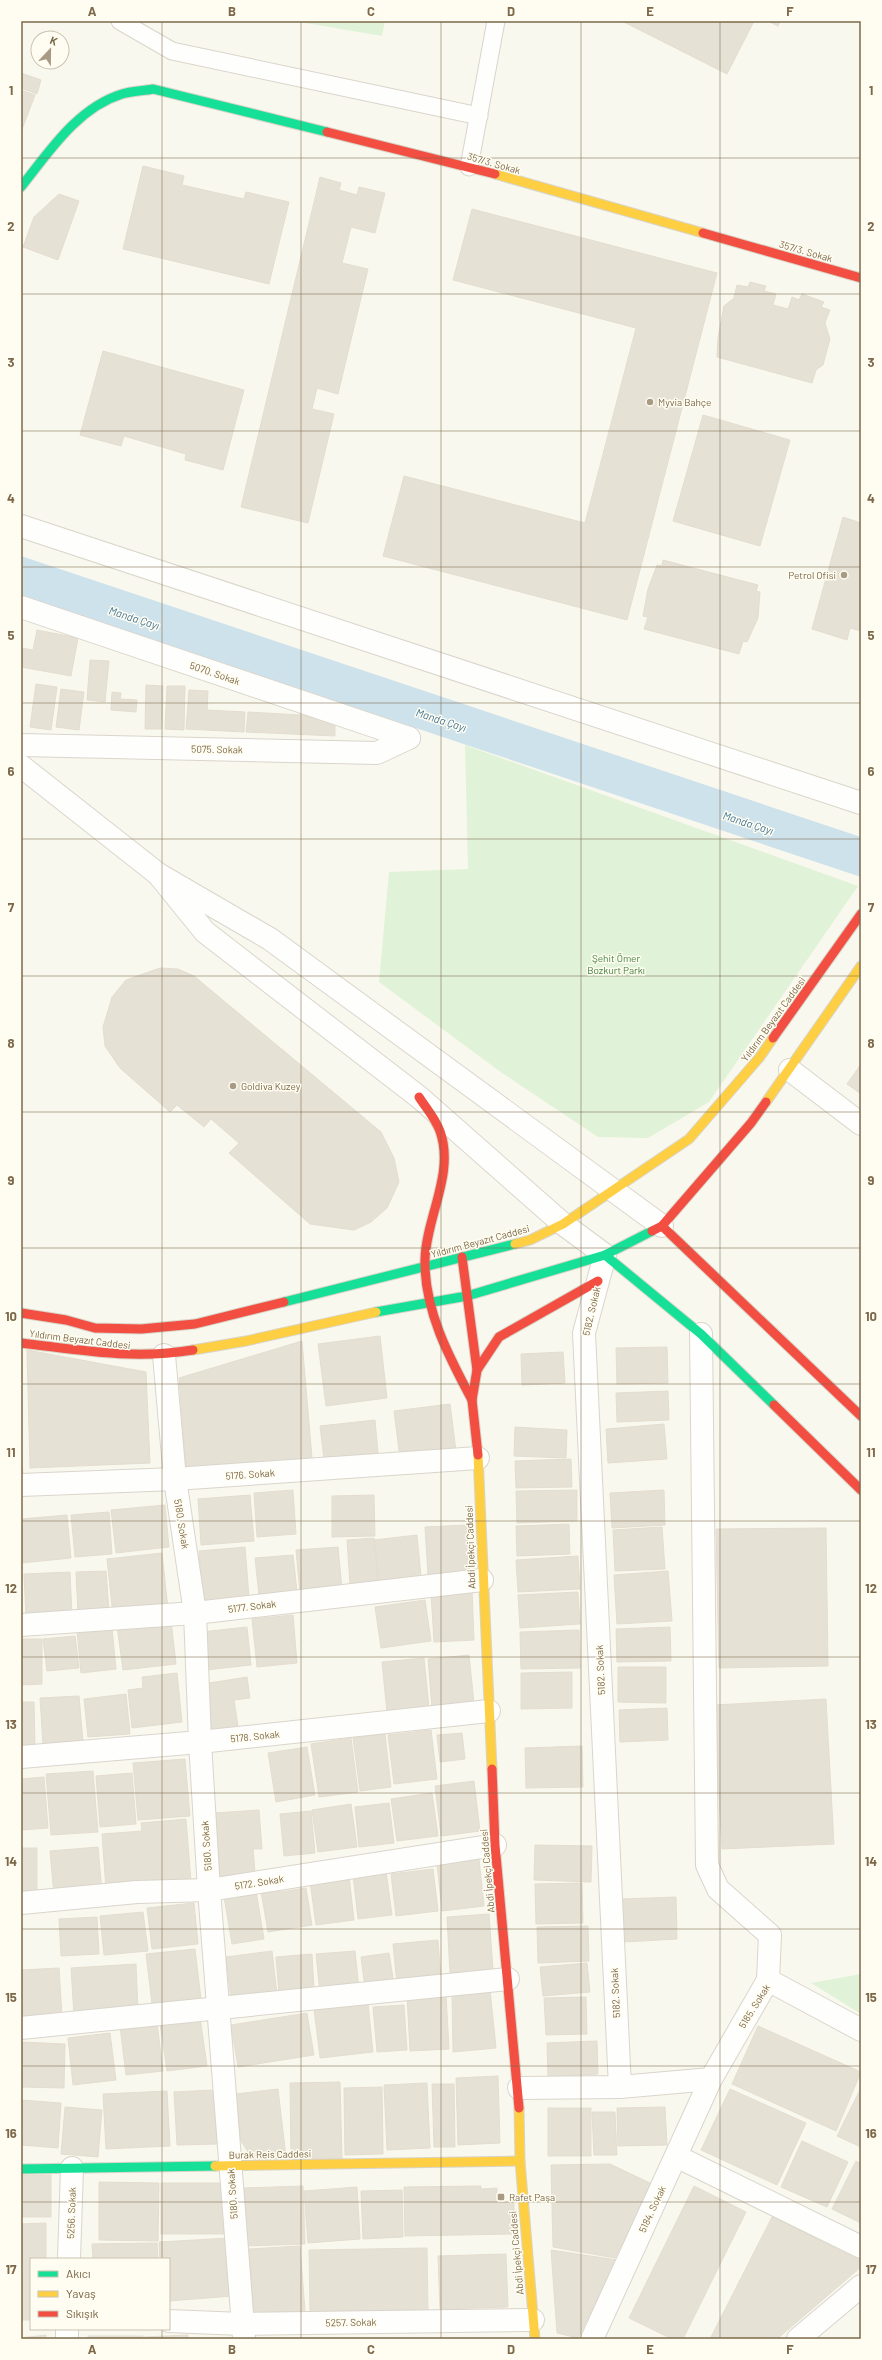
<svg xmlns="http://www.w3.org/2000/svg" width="882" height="2360" font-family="Barlow,sans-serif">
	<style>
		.green { fill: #e0f2d7 }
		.water { fill: #cee2ec }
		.building { fill: #e6e1d5; stroke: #e4ddcf }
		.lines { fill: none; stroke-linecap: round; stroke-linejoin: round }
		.lane-casing { stroke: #dad5cc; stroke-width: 19 }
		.street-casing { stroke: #dad5cc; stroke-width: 24 }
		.fast-casing { stroke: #d8d4c8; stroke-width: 11 }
		.slow-casing { stroke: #d8d4c8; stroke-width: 11 }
		.jam-casing { stroke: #d8d4c8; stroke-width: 11 }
		.lane { stroke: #fefefc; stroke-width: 17 }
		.street { stroke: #fefefc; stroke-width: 22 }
		.fast { stroke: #16e098; stroke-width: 9 }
		.slow { stroke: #ffcf43; stroke-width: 9 }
		.jam { stroke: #f24e42; stroke-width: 9 }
		.grid { fill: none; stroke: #7c6849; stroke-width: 1; stroke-opacity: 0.55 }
		.poi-dot { fill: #a89a83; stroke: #fffdf1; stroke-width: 1.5 }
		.labels { text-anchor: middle; stroke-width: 3; stroke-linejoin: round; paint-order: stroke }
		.street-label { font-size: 10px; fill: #7c6849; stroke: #fffdf1 }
		.poi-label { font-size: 10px; fill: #7c6849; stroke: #fffdf1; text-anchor: start }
		.park-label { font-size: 10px; fill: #438340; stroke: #fffdf1 }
		.water-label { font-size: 11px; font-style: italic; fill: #437699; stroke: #fffdf1 }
		.neatline { fill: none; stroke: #7c6849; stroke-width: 1.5 }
		.grid-label { font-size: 13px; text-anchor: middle; font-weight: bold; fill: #7c6849 }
	</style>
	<rect width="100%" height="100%" fill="#f9f8ee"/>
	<!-- green -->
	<g class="green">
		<polygon points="294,21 385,21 382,36"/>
		<polygon points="465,745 858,886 709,1102 648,1138 598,1137 502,1073 379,982 389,872 468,869"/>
		<polygon points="861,1974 861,2014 811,1983"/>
	</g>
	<!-- water -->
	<polygon class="water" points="21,556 861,837 861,877 21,596"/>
	<!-- building -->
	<g class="building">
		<polygon points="622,21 754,21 727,74"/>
		<polygon points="768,21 780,21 778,26"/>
		<polygon points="21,73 41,80 37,94 21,88"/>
		<polygon points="21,90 35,95 21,132"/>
		<polygon points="143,166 184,176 182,185 244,199 246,192 289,202 269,284 123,249"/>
		<polygon points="320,177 341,183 339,190 357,195 359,187 385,193 375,233 351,227 342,263 368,269 338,394 317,388 312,409 334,414 308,523 241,507"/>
		<polygon points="59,194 79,201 58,260 23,247 34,217"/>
		<polygon points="472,209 717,273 627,620 383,556 404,476 585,523 636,328 453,280"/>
		<polygon points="750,282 766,286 764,291 776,294 773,305 788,309 792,297 799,300 802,294 824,302 821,307 830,310 825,323 830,339 823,365 816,370 812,383 717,357 718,338 724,306 734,298 737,285 748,287"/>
		<polygon points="103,351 244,390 223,470 185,460 186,454 124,436 121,446 80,435"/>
		<polygon points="703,415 790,440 760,546 673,521"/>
		<polygon points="843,517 861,523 861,631 850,628 847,640 812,629"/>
		<polygon points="663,560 758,585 756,591 760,592 758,618 747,642 743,641 739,654 644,629 648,617 643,616 648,589 657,565 662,566"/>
		<polygon points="37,630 78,638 71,676 21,667 21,648 33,650"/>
		<polygon points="90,660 109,661 105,702 87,700"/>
		<polygon points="36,684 57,687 51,730 30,727"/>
		<polygon points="146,685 163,686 162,729 145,729"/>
		<polygon points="167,686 185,686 184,730 165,729"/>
		<polygon points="61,689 84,692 79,730 56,727"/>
		<polygon points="189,690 208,691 207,710 245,712 244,732 186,729"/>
		<polygon points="112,692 121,693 120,699 137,700 136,712 111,710"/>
		<polygon points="248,712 335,717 335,736 246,732"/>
		<polygon points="160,968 178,969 194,976 381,1132 394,1158 399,1182 387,1208 371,1222 354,1230 310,1224 229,1153 239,1143 211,1119 204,1127 177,1105 170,1112 120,1068 105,1046 103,1027 112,997 126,980"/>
		<polygon points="861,1064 861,1094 847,1084"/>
		<polygon points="380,1336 387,1398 326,1406 318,1344"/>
		<polygon points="302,1341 312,1458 186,1468 179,1378"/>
		<polygon points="667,1347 668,1383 617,1384 616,1348"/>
		<polygon points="27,1350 146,1372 150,1463 30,1468"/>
		<polygon points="563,1352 565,1383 522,1385 521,1354"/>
		<polygon points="668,1391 669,1420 617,1422 616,1393"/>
		<polygon points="450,1404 456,1451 400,1458 394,1411"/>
		<polygon points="375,1420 378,1453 324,1459 320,1426"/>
		<polygon points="664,1424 667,1459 608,1463 606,1429"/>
		<polygon points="515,1427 567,1430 566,1458 514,1456"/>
		<polygon points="21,1448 23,1475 21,1475"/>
		<polygon points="571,1459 572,1487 516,1488 515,1461"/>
		<polygon points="293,1490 296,1534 257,1537 254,1493"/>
		<polygon points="577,1490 577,1521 517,1523 516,1491"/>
		<polygon points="664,1490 665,1525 612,1528 610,1493"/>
		<polygon points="250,1495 254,1541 201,1545 198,1499"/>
		<polygon points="374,1495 375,1536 332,1537 332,1496"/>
		<polygon points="165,1505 169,1547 116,1553 111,1510"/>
		<polygon points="109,1512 112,1554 75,1557 71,1515"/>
		<polygon points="67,1515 71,1558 21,1563 21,1519"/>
		<polygon points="569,1524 570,1554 517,1556 516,1526"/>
		<polygon points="467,1525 470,1572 428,1575 425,1527"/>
		<polygon points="662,1527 665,1569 615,1571 613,1530"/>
		<polygon points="826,1528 828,1666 719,1668 716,1529"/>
		<polygon points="417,1535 421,1576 379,1581 374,1540"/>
		<polygon points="374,1538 378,1582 350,1584 347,1540"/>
		<polygon points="245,1547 249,1597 203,1601 199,1551"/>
		<polygon points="338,1547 342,1589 300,1593 296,1550"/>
		<polygon points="162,1553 168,1609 113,1615 107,1559"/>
		<polygon points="293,1555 297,1591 259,1595 255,1558"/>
		<polygon points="578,1556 580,1589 518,1592 516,1560"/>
		<polygon points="106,1571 109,1611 78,1613 76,1572"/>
		<polygon points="668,1571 672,1621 617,1624 614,1575"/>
		<polygon points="70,1572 72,1616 26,1618 24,1574"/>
		<polygon points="472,1590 474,1640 434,1642 431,1593"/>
		<polygon points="578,1592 580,1624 520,1628 518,1595"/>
		<polygon points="425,1600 431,1641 381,1648 375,1607"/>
		<polygon points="293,1615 297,1663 257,1667 252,1619"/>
		<polygon points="171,1621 176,1664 123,1670 117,1626"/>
		<polygon points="247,1627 251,1665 206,1670 201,1632"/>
		<polygon points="670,1627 671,1661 617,1662 616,1629"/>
		<polygon points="112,1628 116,1669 81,1673 77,1631"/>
		<polygon points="579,1630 580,1668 521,1669 520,1632"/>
		<polygon points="75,1636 79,1668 47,1671 43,1639"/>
		<polygon points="21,1639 42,1639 42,1684 21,1685"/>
		<polygon points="469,1655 474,1703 432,1707 428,1659"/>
		<polygon points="424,1658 429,1708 387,1712 382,1662"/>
		<polygon points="618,1667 666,1667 666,1703 618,1702"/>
		<polygon points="572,1672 572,1708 521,1709 521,1673"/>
		<polygon points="177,1673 182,1722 132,1728 128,1690 143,1688 142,1677"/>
		<polygon points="247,1677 250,1698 234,1700 239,1733 211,1737 203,1684"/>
		<polygon points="126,1694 130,1734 88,1737 84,1699"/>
		<polygon points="79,1696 83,1742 43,1745 40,1698"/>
		<polygon points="826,1699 834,1844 722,1849 714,1705"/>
		<polygon points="21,1702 34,1702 35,1748 21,1748"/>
		<polygon points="667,1708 668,1740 620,1742 619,1710"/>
		<polygon points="431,1730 437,1779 394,1784 388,1735"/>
		<polygon points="462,1733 465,1759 440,1762 437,1735"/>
		<polygon points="385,1734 391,1787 360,1791 353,1738"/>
		<polygon points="351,1738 358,1792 319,1797 311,1744"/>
		<polygon points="582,1746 583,1787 526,1788 525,1748"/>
		<polygon points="307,1747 315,1795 276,1802 268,1753"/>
		<polygon points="185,1759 190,1816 138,1820 133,1763"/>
		<polygon points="93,1771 98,1832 51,1835 46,1774"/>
		<polygon points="132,1773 136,1824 100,1827 96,1776"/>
		<polygon points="44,1777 48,1828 21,1830 21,1779"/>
		<polygon points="474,1781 480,1831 441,1836 435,1786"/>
		<polygon points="432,1793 438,1836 397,1841 391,1799"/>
		<polygon points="389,1803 394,1843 359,1847 355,1807"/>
		<polygon points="351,1804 357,1847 318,1852 312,1810"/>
		<polygon points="259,1810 262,1849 253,1849 255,1873 218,1876 213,1813"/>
		<polygon points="311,1811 315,1853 284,1856 280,1814"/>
		<polygon points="186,1819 191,1882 106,1889 102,1834 142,1831 141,1823"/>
		<polygon points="535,1845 592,1846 591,1882 534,1880"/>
		<polygon points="98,1847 102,1892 54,1896 50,1851"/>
		<rect x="21" y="1848" width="16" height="48"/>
		<polygon points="479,1859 484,1906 442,1911 437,1864"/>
		<polygon points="433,1869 438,1911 396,1916 391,1874"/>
		<polygon points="386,1871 392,1915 358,1919 353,1875"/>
		<polygon points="349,1876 354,1920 316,1925 310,1881"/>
		<polygon points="582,1883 583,1923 536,1924 535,1884"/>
		<polygon points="306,1888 312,1925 268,1932 261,1891 279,1889 280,1892"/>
		<polygon points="256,1891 264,1939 232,1944 224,1897"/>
		<polygon points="676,1897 677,1939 624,1942 622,1899"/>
		<polygon points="194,1903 198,1944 152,1949 147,1908"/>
		<polygon points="143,1912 148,1951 104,1955 100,1916"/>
		<polygon points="489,1914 493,1970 450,1973 447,1917"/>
		<polygon points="97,1917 99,1954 61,1956 59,1919"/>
		<polygon points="588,1926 589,1961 538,1963 537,1927"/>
		<polygon points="438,1940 441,1981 397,1984 393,1944"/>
		<polygon points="195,1949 201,1999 152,2004 146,1954"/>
		<polygon points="272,1951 277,1994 231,2000 226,1957"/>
		<polygon points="355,1951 359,1989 320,1993 316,1954"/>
		<polygon points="389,1953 394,1984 365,1988 361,1957"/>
		<polygon points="312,1954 314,1990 279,1993 276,1957"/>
		<polygon points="587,1963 590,1992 543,1996 540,1967"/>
		<polygon points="136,1964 138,2012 74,2016 71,1968"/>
		<polygon points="59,1968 62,2017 23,2019 21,1970"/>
		<polygon points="490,1989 496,2048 453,2052 452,1993"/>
		<polygon points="446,1994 449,2049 410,2051 407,1996"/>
		<polygon points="586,1997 587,2034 546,2035 544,1998"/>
		<polygon points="368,2003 373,2052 320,2058 314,2009"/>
		<polygon points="404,2005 407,2050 377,2052 373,2007"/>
		<polygon points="307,2013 314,2055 238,2067 231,2025"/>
		<polygon points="156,2015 163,2071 126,2075 119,2019"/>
		<polygon points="200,2017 207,2066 167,2071 160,2023"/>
		<polygon points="758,2026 861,2072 836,2131 732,2084"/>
		<polygon points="110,2033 116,2080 73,2085 68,2038"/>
		<polygon points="597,2041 598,2074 548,2077 547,2043"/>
		<polygon points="21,2042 65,2044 64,2088 21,2087"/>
		<polygon points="498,2076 500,2143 458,2145 456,2078"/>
		<polygon points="340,2082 342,2159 291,2160 290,2083"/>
		<polygon points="427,2083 430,2148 387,2150 384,2085"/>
		<polygon points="432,2084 454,2084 455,2147 434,2147"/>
		<polygon points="382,2087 383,2154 345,2155 344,2088"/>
		<polygon points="861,2088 861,2147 837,2136"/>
		<polygon points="278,2089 286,2157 254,2161 241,2141 236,2094"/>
		<polygon points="730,2089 806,2123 777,2185 701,2150"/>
		<polygon points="214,2090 217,2144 177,2145 174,2092"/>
		<polygon points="167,2091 170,2146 106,2149 103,2094"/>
		<polygon points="21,2100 61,2103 58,2148 21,2145"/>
		<polygon points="65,2107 102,2110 98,2157 61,2154"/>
		<polygon points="665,2107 667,2145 618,2146 617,2108"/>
		<rect x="548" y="2108" width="43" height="48"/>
		<polygon points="592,2112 615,2112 617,2155 594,2155"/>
		<polygon points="802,2141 848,2162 827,2207 781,2187"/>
		<polygon points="856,2161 861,2164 861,2223 832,2209"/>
		<polygon points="610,2164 652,2184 615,2258 553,2247 551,2165"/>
		<rect x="21" y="2175" width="30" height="42"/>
		<polygon points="99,2182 159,2183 158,2241 99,2240"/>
		<rect x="161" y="2183" width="66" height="51"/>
		<polygon points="303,2186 305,2244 246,2246 243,2188"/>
		<polygon points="481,2186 481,2189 497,2188 497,2203 514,2202 514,2234 405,2236 404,2187"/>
		<polygon points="694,2186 746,2212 683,2339 672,2339 629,2318"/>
		<polygon points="357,2187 360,2239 308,2243 304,2191"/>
		<polygon points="402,2190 403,2237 363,2239 361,2191"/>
		<polygon points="772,2217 861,2261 861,2267 777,2339 710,2339"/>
		<polygon points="46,2223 46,2259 31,2259 31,2320 21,2320 21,2224"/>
		<polygon points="229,2238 233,2296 169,2301 169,2259 160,2259 159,2242"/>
		<polygon points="157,2243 158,2259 93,2259 92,2244"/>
		<polygon points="300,2246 305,2311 254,2314 249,2249"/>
		<polygon points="427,2248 428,2310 310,2312 309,2250"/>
		<polygon points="551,2250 617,2260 578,2338 557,2333"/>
		<polygon points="506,2254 508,2307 440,2309 438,2256"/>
		<polygon points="46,2335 46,2339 21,2339 21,2338"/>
		<polygon points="188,2335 188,2339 144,2339 144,2337"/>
		<rect x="88" y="2336" width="55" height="3"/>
	</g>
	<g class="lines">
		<!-- lane casing -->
		<g class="lane-casing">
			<g id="lane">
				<polyline points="120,21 172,51 479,116"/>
				<polyline points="469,167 496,21"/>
			</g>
		</g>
		<!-- street casing -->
		<g class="street-casing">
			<g id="street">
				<polyline points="21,526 861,803"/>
				<polyline points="21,607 409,738"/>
				<polyline points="21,745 377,753 409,738"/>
				<polyline points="21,766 158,874 270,939 662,1226"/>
				<polyline points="158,874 205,932 419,1097 563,1224 605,1255 584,1333 620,2087"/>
				<polyline points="790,1070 861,1124"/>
				<polyline points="701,1334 707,1865 718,1889 770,1935 768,1980"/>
				<polyline points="164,1355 175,1479 195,1613 200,1742 209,1890 244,2339"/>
				<polyline points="21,1485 175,1479 478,1458"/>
				<polyline points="21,1625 195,1613 482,1580"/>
				<polyline points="21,1757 200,1742 489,1711"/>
				<polyline points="21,1903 137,1892 209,1890 495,1845"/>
				<polyline points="21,2028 508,1979"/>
				<polyline points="519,2088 620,2087 711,2079"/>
				<polyline points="676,2156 861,2247"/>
				<polyline points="69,2259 72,2168"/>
				<polyline points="169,2321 242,2324 533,2320"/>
				<polyline points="67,2329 67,2339"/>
				<polyline points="592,2339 711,2079 768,1980 861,2030"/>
				<polyline points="798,2339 861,2286"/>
			</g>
		</g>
		<!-- fast casing -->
		<g class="fast-casing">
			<g id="fast">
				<path d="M21,187C49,152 77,108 122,94C132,91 143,91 153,89L327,132"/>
				<polyline points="605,1255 701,1334 774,1405"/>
				<polyline points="284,1302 515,1244"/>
				<polyline points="376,1312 467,1296 605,1255 652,1231"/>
				<polyline points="21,2169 215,2166"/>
			</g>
		</g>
		<!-- slow casing -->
		<g class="slow-casing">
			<g id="slow">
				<polyline points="495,174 703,233"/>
				<polyline points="766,1102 861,966"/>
				<polyline points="515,1244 530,1240 563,1224 689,1139 759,1058 773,1038"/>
				<polyline points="193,1350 246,1341 376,1312"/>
				<polyline points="478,1455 492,1769"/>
				<polyline points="519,2108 520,2161 535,2339"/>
				<polyline points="215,2166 520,2161"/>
			</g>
		</g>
		<!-- jam casing -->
		<g class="jam-casing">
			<g id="jam">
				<polyline points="327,132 495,174"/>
				<polyline points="703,233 861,278"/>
				<polyline points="773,1038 861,914"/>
				<path d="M419,1097C426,1108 435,1118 440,1131C455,1174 426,1217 425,1260C424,1310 449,1357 472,1400"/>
				<polyline points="662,1226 861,1416"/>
				<polyline points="652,1231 662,1226 751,1123 766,1102"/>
				<polyline points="462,1257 477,1370 472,1400 478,1455"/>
				<polyline points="21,1313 66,1320 95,1328 141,1329 195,1324 284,1302"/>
				<path d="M21,1343C81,1350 132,1360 193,1350"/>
				<polyline points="477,1370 499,1337 598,1281"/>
				<polyline points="774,1405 861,1490"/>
				<polyline points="492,1769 495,1845 519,2108"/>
			</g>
		</g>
		<!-- lane -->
		<use href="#lane" class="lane"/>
		<!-- street -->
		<use href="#street" class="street"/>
		<!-- fast -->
		<use href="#fast" class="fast"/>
		<!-- slow -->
		<use href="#slow" class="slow"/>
		<!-- jam -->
		<use href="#jam" class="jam"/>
	</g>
	<!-- grid -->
	<path class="grid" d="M162,21V2259M301,21V2339M441,21V2339M581,21V2339M720,21V2339M21,158H861M21,294H861M21,431H861M21,567H861M21,703H861M21,839H861M21,976H861M21,1112H861M21,1248H861M21,1384H861M21,1521H861M21,1657H861M21,1793H861M21,1929H861M21,2066H861M21,2202H861M162,2329V2339"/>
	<!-- markers -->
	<g class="poi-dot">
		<circle cx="650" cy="402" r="4"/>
		<circle cx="844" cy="575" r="4"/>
		<circle cx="233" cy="1086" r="4"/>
		<rect x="497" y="2193" width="8" height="8" rx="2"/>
	</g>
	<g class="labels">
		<!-- street labels -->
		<g class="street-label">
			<text transform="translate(494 163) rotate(16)" y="4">357/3. Sokak</text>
			<text transform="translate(806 251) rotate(16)" y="4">357/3. Sokak</text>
			<text transform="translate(215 673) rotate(19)" y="4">5070. Sokak</text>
			<text transform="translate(217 749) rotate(1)" y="4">5075. Sokak</text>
			<text transform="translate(773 1019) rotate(-54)" y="4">Yıldırım Beyazıt Caddesi</text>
			<text transform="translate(480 1241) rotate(-15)" y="4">Yıldırım Beyazıt Caddesi</text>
			<text transform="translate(591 1311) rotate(-77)" y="4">5182. Sokak</text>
			<text transform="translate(80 1339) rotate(7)" y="4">Yıldırım Beyazıt Caddesi</text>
			<text transform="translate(250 1474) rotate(-4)" y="4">5176. Sokak</text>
			<text transform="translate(182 1524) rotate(81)" y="4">5180. Sokak</text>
			<text transform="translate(470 1547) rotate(-92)" y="4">Abdi İpekçi Caddesi</text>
			<text transform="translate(252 1606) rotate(-7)" y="4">5177. Sokak</text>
			<text transform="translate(600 1670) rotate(-93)" y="4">5182. Sokak</text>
			<text transform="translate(255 1736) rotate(-6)" y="4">5178. Sokak</text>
			<text transform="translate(206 1846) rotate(-94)" y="4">5180. Sokak</text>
			<text transform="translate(487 1871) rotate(-95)" y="4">Abdi İpekçi Caddesi</text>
			<text transform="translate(259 1882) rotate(-9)" y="4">5172. Sokak</text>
			<text transform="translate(615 1993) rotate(-93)" y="4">5182. Sokak</text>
			<text transform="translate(754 2006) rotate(-58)" y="4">5185. Sokak</text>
			<text transform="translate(270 2154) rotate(-1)" y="4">Burak Reis Caddesi</text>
			<text transform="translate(232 2194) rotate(-94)" y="4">5180. Sokak</text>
			<text transform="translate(652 2209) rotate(-65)" y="4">5184. Sokak</text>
			<text transform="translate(71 2213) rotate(-88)" y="4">5256. Sokak</text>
			<text transform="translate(516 2253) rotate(-95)" y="4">Abdi İpekçi Caddesi</text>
			<text transform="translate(351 2322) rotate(-1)" y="4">5257. Sokak</text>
		</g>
		<!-- poi labels -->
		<g class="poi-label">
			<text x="658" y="406">Myvia Bahçe</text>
			<text x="836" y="579" text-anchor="end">Petrol Ofisi</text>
			<text x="241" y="1090">Goldiva Kuzey</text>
			<text x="509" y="2201">Rafet Paşa</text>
		</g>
		<!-- park labels -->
		<g class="park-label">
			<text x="616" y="962">Şehit Ömer<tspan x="616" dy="12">Bozkurt Parkı</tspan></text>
		</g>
		<!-- water labels -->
		<g class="water-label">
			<text transform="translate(134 618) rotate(18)" y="4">Manda Çayı</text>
			<text transform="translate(441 720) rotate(18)" y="4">Manda Çayı</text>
			<text transform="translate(748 823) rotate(18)" y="4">Manda Çayı</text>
		</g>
	</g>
	<!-- border -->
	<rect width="882" height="2360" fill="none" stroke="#fffdf1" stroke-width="44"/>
	<!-- legend -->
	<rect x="30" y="2258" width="140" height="72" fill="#fffdf1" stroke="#cbc1ae"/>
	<rect x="38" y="2271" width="20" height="6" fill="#16e098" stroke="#cbc1ae"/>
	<text x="66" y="2278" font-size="12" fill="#7c6849">Akıcı</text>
	<rect x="38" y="2291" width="20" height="6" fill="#ffcf43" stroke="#cbc1ae"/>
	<text x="66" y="2298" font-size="12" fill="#7c6849">Yavaş</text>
	<rect x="38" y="2311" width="20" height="6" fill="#f24e42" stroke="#cbc1ae"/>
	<text x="66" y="2318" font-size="12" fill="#7c6849">Sıkışık</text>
	<!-- north arrow -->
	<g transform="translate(50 50) rotate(22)"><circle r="19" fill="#fffdf1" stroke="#cbc1ae"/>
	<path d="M0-3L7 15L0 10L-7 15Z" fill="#a89a83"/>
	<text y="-6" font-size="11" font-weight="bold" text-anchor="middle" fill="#7c6849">K</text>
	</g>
	<rect x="22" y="22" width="838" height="2316" class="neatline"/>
	<g class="grid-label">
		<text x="92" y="16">A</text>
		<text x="232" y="16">B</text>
		<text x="371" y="16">C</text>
		<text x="511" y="16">D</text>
		<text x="650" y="16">E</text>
		<text x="790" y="16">F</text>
		<text x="11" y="95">1</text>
		<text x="871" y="95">1</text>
		<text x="11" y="231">2</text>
		<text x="871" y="231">2</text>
		<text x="11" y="367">3</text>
		<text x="871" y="367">3</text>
		<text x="11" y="503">4</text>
		<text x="871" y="503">4</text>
		<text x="11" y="640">5</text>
		<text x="871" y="640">5</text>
		<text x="11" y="776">6</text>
		<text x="871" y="776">6</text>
		<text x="11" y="912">7</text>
		<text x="871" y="912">7</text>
		<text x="11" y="1048">8</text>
		<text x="871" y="1048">8</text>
		<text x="11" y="1185">9</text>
		<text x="871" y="1185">9</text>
		<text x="11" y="1321">10</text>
		<text x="871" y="1321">10</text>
		<text x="11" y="1457">11</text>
		<text x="871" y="1457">11</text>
		<text x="11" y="1593">12</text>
		<text x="871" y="1593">12</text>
		<text x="11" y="1729">13</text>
		<text x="871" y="1729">13</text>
		<text x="11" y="1866">14</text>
		<text x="871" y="1866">14</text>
		<text x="11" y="2002">15</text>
		<text x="871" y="2002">15</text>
		<text x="11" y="2138">16</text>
		<text x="871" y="2138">16</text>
		<text x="11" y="2274">17</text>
		<text x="871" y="2274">17</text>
		<text x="92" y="2354">A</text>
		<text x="232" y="2354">B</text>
		<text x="371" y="2354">C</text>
		<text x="511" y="2354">D</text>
		<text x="650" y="2354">E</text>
		<text x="790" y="2354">F</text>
	</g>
</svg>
